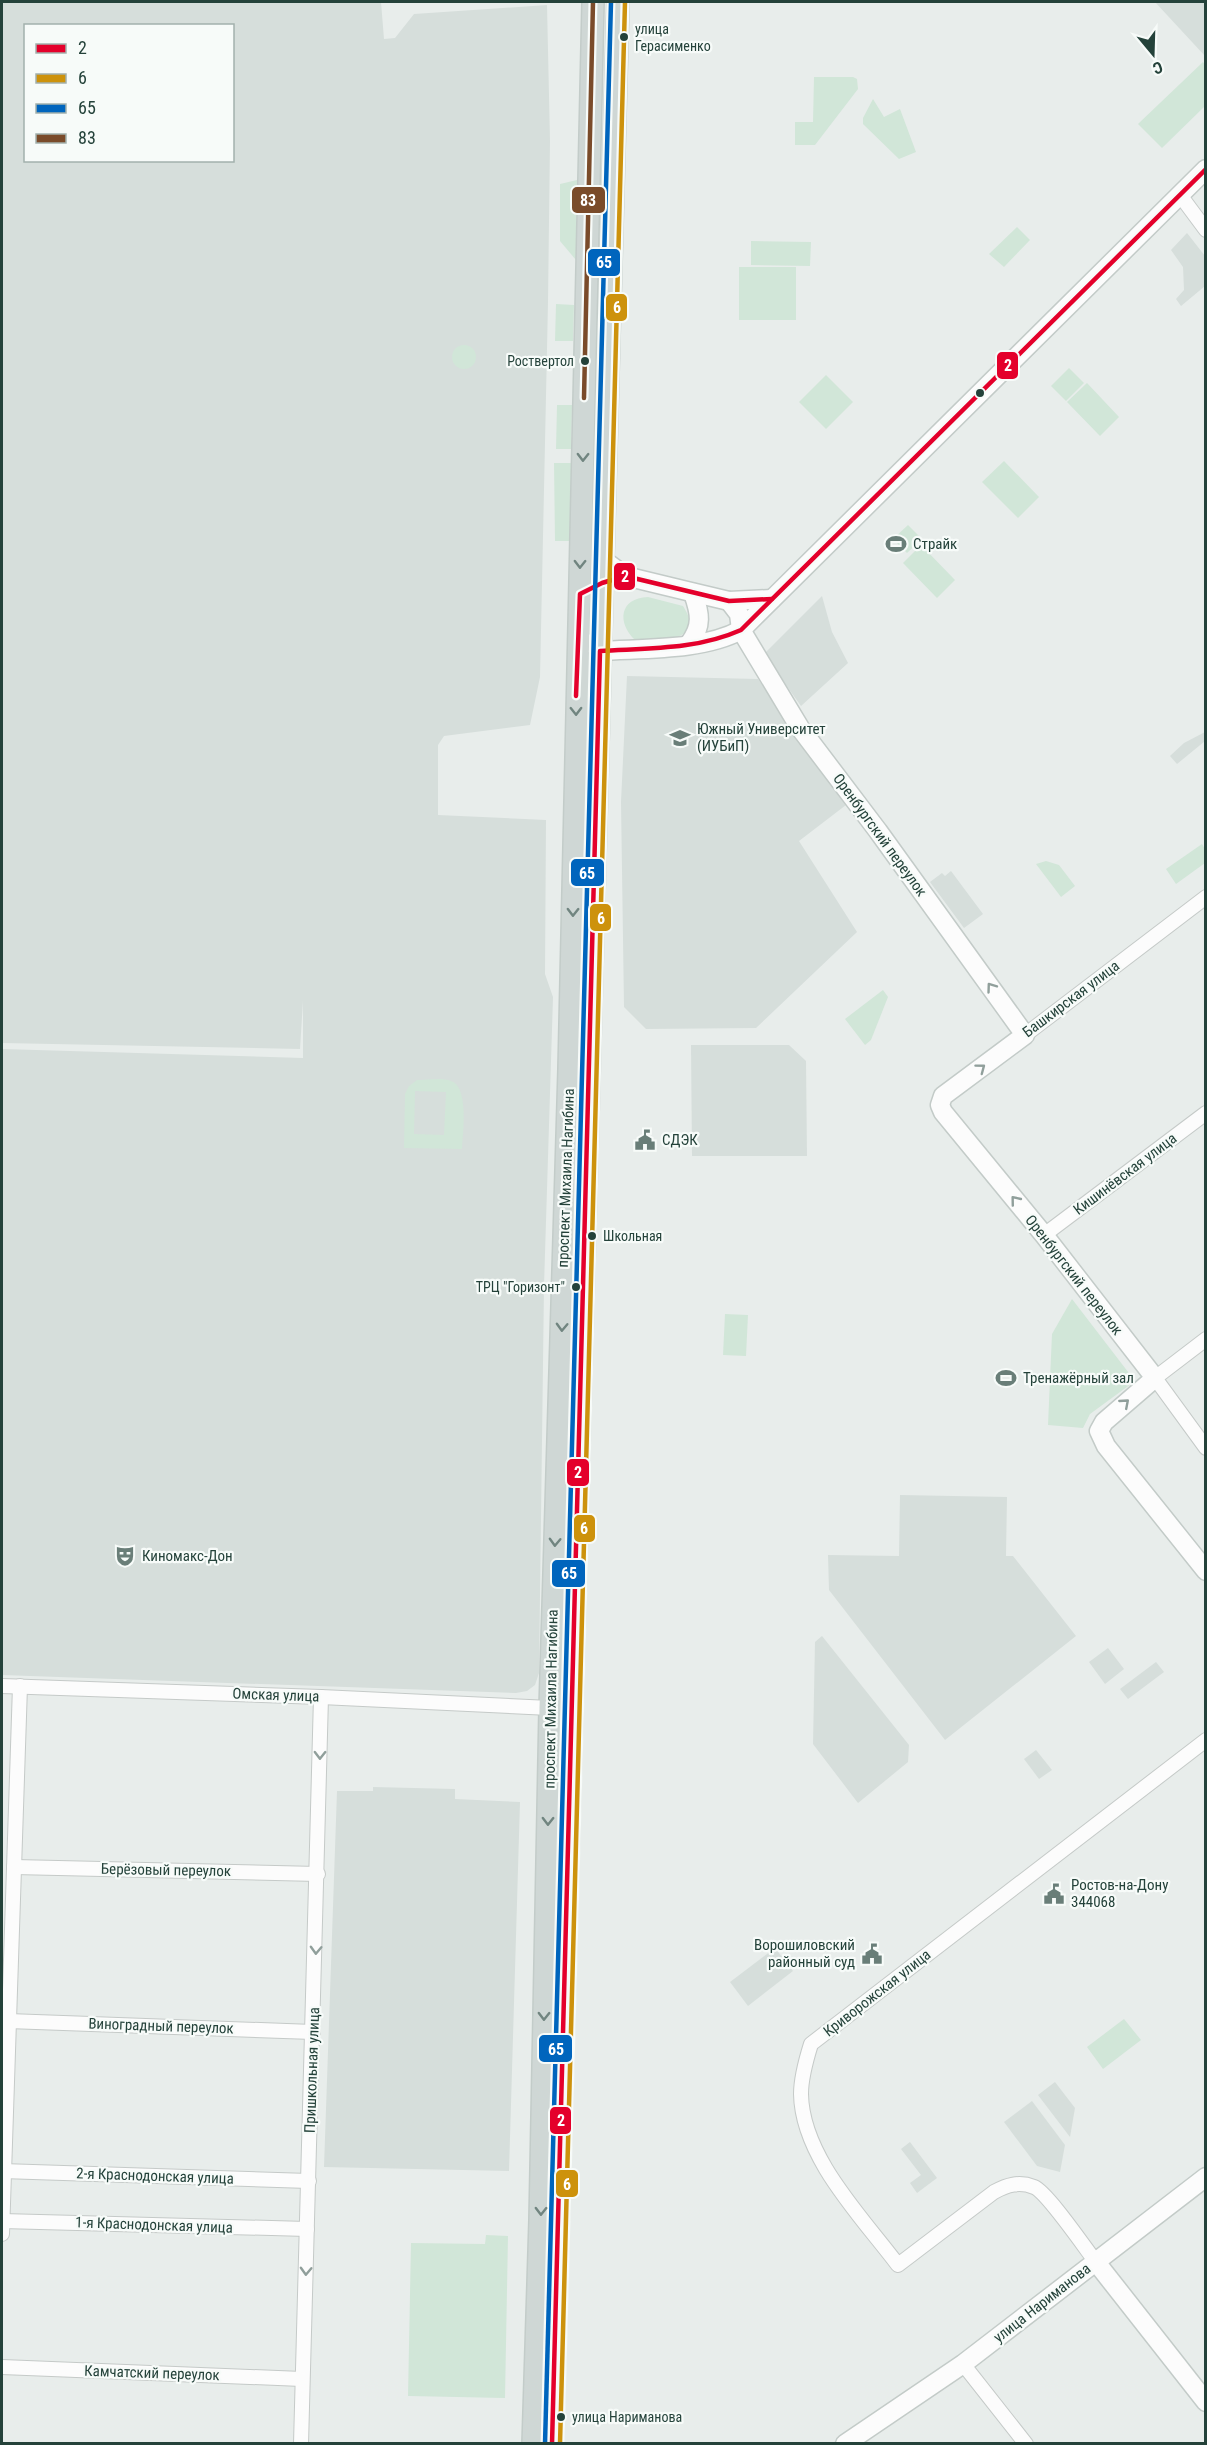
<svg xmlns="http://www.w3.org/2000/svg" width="1207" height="2445" font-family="'Roboto Condensed',sans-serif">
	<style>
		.built { fill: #d6dedb; fill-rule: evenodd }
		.green { fill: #d1e6d8; fill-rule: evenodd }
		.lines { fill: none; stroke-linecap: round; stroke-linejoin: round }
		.street-casing { stroke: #c5cac8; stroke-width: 16 }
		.secondary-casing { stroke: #c3cbc8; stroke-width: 21 }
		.primary-casing { stroke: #c3ccc9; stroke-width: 24 }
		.street { stroke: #fcfcfc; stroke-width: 14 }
		.secondary { stroke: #fcfcfc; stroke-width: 18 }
		.primary { stroke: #cfd7d5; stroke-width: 21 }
		.bus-1-casing { stroke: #f7fbf9; stroke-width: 9 }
		.bus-2-casing { stroke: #f7fbf9; stroke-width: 9 }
		.bus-3-casing { stroke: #f7fbf9; stroke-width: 9 }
		.bus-4-casing { stroke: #f7fbf9; stroke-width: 9 }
		.bus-1 { stroke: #e4002b; stroke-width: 4.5 }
		.bus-2 { stroke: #cd920c; stroke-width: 4.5 }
		.bus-3 { stroke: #0065bd; stroke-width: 4.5 }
		.bus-4 { stroke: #7a4b2a; stroke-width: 4.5 }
		.oneway { stroke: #718580 }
		.oneway2 { stroke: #909f9b }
		.bus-dot { fill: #24423a; stroke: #f7fbf9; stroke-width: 2 }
		.labels { text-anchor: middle; stroke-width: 4.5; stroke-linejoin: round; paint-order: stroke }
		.bus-label { font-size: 14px; fill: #24423a; stroke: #f7fbf9; text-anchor: start }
		.poi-label { font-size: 15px; fill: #24423a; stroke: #f7fbf9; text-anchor: start }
		.street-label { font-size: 15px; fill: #24423a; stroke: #f7fbf9 }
		.line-badge { stroke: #f7fbf9; stroke-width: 2 }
		.badge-label { font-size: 16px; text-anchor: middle; font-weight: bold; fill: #fff }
	</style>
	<rect width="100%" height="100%" fill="#e8edeb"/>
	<!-- built -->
	<g class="built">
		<path d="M2,2H381L384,39L395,38L414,14L547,5L550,141L548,302L540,677L530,725L444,736L438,745V815L546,820L545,974L553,997L544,1286L539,1673L535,1685L527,1691L516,1693L2,1675V1049L303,1058V1001L300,1049L2,1043ZM26,26H232V160H26Z"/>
		<polygon points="1155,2 1205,2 1205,56"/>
		<polygon points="1187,233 1205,256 1205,286 1181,306 1176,299 1184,290 1183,267 1171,250"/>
		<polygon points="822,596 832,632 848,663 801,706 764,654"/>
		<polygon points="627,676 758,679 846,805 799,841 857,932 756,1028 646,1029 624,1007 621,802"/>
		<polygon points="1205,732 1205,741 1177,764 1170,756 1184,743"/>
		<polygon points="951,871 983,914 964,928 930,882 942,873 945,876"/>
		<polygon points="691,1045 789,1045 806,1061 807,1156 692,1156"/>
		<polygon points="900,1495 1007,1497 1006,1556 1013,1556 1076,1636 945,1740 829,1590 828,1555 899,1556"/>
		<polygon points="822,1636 909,1745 908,1762 858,1803 813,1744 815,1642"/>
		<polygon points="1108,1648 1124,1669 1105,1684 1089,1662"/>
		<polygon points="1156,1662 1164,1672 1128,1699 1120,1689"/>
		<polygon points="1036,1750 1052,1770 1039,1779 1024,1759"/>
		<polygon points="373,1787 455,1789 455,1799 520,1802 509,2171 324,2167 337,1791 373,1791"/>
		<polygon points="775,1948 793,1971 748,2006 730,1982"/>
		<polygon points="1055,2082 1075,2108 1070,2137 1038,2095"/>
		<polygon points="1032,2101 1065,2145 1060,2172 1037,2166 1004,2122"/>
		<polygon points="910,2142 937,2178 917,2193 910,2183 921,2175 901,2149"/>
	</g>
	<!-- green -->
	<g class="green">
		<polygon points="1203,62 1205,65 1205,106 1162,148 1138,124"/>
		<polygon points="814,77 853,77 857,79 858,89 815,145 795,145 795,122 813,122"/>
		<polygon points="873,99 884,117 900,109 916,152 899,159 863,124 863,118"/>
		<polygon points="577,180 576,260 560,241 560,184"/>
		<polygon points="1017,227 1030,240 1004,267 989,254"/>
		<polygon points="751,241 811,242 810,266 751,265"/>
		<rect x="739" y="267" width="57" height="53"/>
		<polygon points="556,304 574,305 573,341 555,341"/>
		<circle cx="464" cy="357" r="12"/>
		<polygon points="1069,368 1084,383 1066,401 1051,386"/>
		<polygon points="826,375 853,402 826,429 799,402"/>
		<polygon points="1087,383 1119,417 1100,436 1067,402"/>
		<polygon points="557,405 572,405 571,449 556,449"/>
		<polygon points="1004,461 1039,497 1018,518 982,482"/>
		<polygon points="554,463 571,463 571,541 555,541"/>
		<polygon points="908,525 922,539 907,553 893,539"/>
		<polygon points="921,545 955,580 937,598 903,563"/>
		<path d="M648,597L683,606C708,644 657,639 635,640C617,623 619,598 648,597Z"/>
		<polygon points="1202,844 1205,849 1205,863 1176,884 1166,869"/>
		<polygon points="1046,861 1059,865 1075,886 1061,897 1036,864"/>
		<polygon points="883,990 888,997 871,1040 865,1045 845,1019"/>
		<path d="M417,1080C427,1080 442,1077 451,1081C469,1086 463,1134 462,1149L404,1148L405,1094L409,1086ZM415,1091L446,1092L444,1135L414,1134Z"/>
		<polygon points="1072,1299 1135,1381 1090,1414 1083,1428 1048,1425 1052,1334"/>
		<polygon points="725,1314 748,1315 746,1356 723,1355"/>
		<polygon points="1124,2019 1141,2040 1103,2069 1087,2047"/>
		<polygon points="486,2235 508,2236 505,2398 408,2396 411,2243 485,2244"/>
	</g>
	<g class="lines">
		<!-- street casing -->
		<g class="street-casing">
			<g id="street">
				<polyline points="1180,195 1206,230"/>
				<polyline points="1025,1035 1206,897"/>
				<polyline points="1044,1235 1206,1113"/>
				<polyline points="1206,1339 1155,1378 1206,1448"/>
				<polyline points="2,1686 321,1697 550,1708"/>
				<polyline points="14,1867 318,1874"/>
				<polyline points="8,2021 313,2032"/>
				<polyline points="2,2171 309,2181"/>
				<polyline points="2,2221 307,2229"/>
				<polyline points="2,2234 20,1686"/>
				<path d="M1096,2262C1085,2248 1047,2192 1034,2187C1019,2181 1007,2185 994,2192L898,2265C862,2217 802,2157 801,2094C801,2077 806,2060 811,2044L1206,1740"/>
				<polyline points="963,2364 1026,2444"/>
				<polyline points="2,2367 302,2379"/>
				<polyline points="301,2444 321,1697"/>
			</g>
		</g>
		<!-- secondary casing -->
		<g class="secondary-casing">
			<g id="secondary">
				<polyline points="602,559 625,576 687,591 729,601 772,599"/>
				<polyline points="729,601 739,614 741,630 800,728 878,831 1025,1035 943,1096 940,1105 943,1112 1044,1235 1155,1378 1104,1422 1099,1431 1106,1446 1206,1571"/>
				<path d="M592,643L600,651C644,648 702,651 741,630L1206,169"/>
				<path d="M689,644C703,626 700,613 693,593"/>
				<polyline points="1096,2262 1206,2402"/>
				<polyline points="845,2444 963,2364 1206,2177"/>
			</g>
		</g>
		<!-- primary casing -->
		<g class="primary-casing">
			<g id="primary">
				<polyline points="533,2444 540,2220 550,1708 569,1069 593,2"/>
				<polyline points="552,2444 618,2"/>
			</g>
		</g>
		<!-- street -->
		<use href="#street" class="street"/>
		<!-- secondary -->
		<use href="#secondary" class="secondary"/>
		<!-- primary -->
		<use href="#primary" class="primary"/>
		<!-- bus-1 casing -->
		<g class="bus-1-casing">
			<g id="bus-1">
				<polyline points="576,696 580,594 602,583 625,576 729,601 772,599"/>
				<path d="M552,2444L600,651C648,648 696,650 741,630L1206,169"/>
			</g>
		</g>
		<!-- bus-2 casing -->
		<g class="bus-2-casing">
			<polyline id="bus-2" points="560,2444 625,2"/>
		</g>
		<!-- bus-3 casing -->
		<g class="bus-3-casing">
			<polyline id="bus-3" points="545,2444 611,2"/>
		</g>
		<!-- bus-4 casing -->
		<g class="bus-4-casing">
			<polyline id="bus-4" points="584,398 593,2"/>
		</g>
		<!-- bus-1 -->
		<use href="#bus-1" class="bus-1"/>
		<!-- bus-2 -->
		<use href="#bus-2" class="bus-2"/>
		<!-- bus-3 -->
		<use href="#bus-3" class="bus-3"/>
		<!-- bus-4 -->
		<use href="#bus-4" class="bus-4"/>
	</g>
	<!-- one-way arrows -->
	<defs><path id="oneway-chevron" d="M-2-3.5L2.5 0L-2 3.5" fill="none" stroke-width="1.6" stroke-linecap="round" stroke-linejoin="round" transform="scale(1.5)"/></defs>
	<g class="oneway">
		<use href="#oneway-chevron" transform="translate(583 457) rotate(91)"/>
		<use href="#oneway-chevron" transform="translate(580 564) rotate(91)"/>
		<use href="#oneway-chevron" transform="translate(576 711) rotate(89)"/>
		<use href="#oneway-chevron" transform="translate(573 912) rotate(91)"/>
		<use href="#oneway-chevron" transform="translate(562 1327) rotate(92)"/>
		<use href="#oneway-chevron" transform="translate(555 1542) rotate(92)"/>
		<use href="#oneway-chevron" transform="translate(548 1821) rotate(91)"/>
		<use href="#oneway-chevron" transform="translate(544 2016) rotate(91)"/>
		<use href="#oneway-chevron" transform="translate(541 2211) rotate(91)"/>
	</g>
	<g class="oneway2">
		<use href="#oneway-chevron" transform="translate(991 987) rotate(-126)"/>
		<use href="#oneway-chevron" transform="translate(981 1068) rotate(-37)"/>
		<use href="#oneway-chevron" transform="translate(1015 1200) rotate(-129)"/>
		<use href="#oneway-chevron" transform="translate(1125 1403) rotate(-41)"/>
		<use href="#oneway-chevron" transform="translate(320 1755) rotate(91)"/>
		<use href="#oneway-chevron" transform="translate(316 1950) rotate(92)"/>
		<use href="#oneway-chevron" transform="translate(306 2271) rotate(92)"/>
	</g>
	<!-- icons -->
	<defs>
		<g id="stadium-bare" transform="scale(1.62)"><path d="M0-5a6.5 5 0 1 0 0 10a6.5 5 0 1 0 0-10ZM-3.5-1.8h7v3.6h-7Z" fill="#697e78" stroke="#f7fbf9" stroke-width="2.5" paint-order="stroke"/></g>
		<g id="university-bare" transform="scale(1.62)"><path d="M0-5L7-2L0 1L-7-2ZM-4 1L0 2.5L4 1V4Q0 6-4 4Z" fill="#697e78" stroke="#f7fbf9" stroke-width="2.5" paint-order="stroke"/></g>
		<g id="civic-bare" transform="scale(1.62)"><path d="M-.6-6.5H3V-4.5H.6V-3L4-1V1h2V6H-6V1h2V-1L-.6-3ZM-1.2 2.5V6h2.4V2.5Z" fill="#697e78" stroke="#f7fbf9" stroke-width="2.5" paint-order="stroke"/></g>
		<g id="theatre-bare" transform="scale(1.62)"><path d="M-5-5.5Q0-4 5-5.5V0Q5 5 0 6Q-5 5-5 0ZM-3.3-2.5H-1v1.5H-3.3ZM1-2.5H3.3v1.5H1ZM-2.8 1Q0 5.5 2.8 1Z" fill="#697e78" stroke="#f7fbf9" stroke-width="2.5" paint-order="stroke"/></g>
	</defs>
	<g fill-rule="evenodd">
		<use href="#stadium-bare" x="896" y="544"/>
		<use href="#university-bare" x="680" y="738"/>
		<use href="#civic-bare" x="645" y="1140"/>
		<use href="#stadium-bare" x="1006" y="1378"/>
		<use href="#theatre-bare" x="125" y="1556"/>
		<use href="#civic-bare" x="1054" y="1894"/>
		<use href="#civic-bare" x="872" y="1954"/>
	</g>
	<!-- markers -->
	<g class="bus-dot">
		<circle cx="624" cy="37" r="5"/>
		<circle cx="585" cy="361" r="5"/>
		<circle cx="980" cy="393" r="5"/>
		<circle cx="592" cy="1236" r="5"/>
		<circle cx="576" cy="1287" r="5"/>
		<circle cx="561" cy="2417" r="5"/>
	</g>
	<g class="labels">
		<!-- bus labels -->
		<g class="bus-label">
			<text x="635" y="34">улица<tspan x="635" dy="17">Герасименко</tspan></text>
			<text x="574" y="366" text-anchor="end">Роствертол</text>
			<text x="603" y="1241">Школьная</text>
			<text x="565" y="1292" text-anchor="end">ТРЦ "Горизонт"</text>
			<text x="572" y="2422">улица Нариманова</text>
		</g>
		<!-- poi labels -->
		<g class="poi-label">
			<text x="913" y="549">Страйк</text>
			<text x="697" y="734">Южный Университет<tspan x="697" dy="17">(ИУБиП)</tspan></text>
			<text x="662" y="1145">СДЭК</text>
			<text x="1023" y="1383">Тренажёрный зал</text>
			<text x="142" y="1561">Киномакс-Дон</text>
			<text x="1071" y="1890">Ростов-на-Дону<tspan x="1071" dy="17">344068</tspan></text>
			<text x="855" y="1950" text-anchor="end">Ворошиловский<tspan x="855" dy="17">районный суд</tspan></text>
		</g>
		<!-- street labels -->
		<g class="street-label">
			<text transform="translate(880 835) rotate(54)" y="5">Оренбургский переулок</text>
			<text transform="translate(1071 999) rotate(-37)" y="5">Башкирская улица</text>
			<text transform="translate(1125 1174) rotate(-37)" y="5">Кишинёвская улица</text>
			<text transform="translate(566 1178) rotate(-88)" y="5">проспект Михаила Нагибина</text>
			<text transform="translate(1074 1275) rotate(52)" y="5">Оренбургский переулок</text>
			<text transform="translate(276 1695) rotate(2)" y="5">Омская улица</text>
			<text transform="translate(551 1699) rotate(-89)" y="5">проспект Михаила Нагибина</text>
			<text transform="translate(166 1870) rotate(1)" y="5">Берёзовый переулок</text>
			<text transform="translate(877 1993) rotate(-38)" y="5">Криворожская улица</text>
			<text transform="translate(161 2026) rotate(2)" y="5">Виноградный переулок</text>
			<text transform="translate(312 2070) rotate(-88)" y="5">Пришкольная улица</text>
			<text transform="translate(155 2176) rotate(2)" y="5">2-я Краснодонская улица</text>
			<text transform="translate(154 2225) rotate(2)" y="5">1-я Краснодонская улица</text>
			<text transform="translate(1042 2303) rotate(-38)" y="5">улица Нариманова</text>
			<text transform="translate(152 2373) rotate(2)" y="5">Камчатский переулок</text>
		</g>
	</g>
	<g class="line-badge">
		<rect x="571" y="186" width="35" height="28" rx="6" fill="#7a4b2a"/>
		<rect x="587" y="248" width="34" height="29" rx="6" fill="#0065bd"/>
		<rect x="605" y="293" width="23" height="29" rx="6" fill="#cd920c"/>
		<rect x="996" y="351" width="23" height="29" rx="6" fill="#e4002b"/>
		<rect x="613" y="562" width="23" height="29" rx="6" fill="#e4002b"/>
		<rect x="570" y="858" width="35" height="29" rx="6" fill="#0065bd"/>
		<rect x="589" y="903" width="23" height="29" rx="6" fill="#cd920c"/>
		<rect x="566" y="1458" width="24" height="29" rx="6" fill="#e4002b"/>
		<rect x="573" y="1514" width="23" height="29" rx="6" fill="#cd920c"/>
		<rect x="551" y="1559" width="35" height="29" rx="6" fill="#0065bd"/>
		<rect x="538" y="2034" width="35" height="29" rx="6" fill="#0065bd"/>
		<rect x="549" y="2106" width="23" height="29" rx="6" fill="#e4002b"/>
		<rect x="555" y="2169" width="24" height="29" rx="6" fill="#cd920c"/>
	</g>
	<g class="badge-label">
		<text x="588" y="206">83</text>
		<text x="604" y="268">65</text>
		<text x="617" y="313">6</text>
		<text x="1008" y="371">2</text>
		<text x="625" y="582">2</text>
		<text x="587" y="879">65</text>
		<text x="601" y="924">6</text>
		<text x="578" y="1478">2</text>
		<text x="584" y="1534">6</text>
		<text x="569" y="1579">65</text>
		<text x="556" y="2055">65</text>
		<text x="561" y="2126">2</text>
		<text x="567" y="2190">6</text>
	</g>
	<!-- border -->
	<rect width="1207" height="2445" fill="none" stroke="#24423a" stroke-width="6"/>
	<!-- legend -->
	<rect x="24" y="24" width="210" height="138" fill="#f7fbf9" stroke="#a3b1ad" stroke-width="1.5"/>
	<rect x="36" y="44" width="30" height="9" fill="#e4002b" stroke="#a3b1ad" stroke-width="1.5"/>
	<text x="78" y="54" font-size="18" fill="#24423a">2</text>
	<rect x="36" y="74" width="30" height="9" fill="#cd920c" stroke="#a3b1ad" stroke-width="1.5"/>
	<text x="78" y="84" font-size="18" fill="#24423a">6</text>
	<rect x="36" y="104" width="30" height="9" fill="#0065bd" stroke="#a3b1ad" stroke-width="1.5"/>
	<text x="78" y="114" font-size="18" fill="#24423a">65</text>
	<rect x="36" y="134" width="30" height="9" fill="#7a4b2a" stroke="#a3b1ad" stroke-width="1.5"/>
	<text x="78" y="144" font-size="18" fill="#24423a">83</text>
	<!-- north arrow -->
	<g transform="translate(1153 54) rotate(161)" stroke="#f7fbf9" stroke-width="4.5" paint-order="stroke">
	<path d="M0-4.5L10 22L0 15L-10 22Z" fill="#24423a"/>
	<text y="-9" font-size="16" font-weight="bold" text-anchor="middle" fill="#24423a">С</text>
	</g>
</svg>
